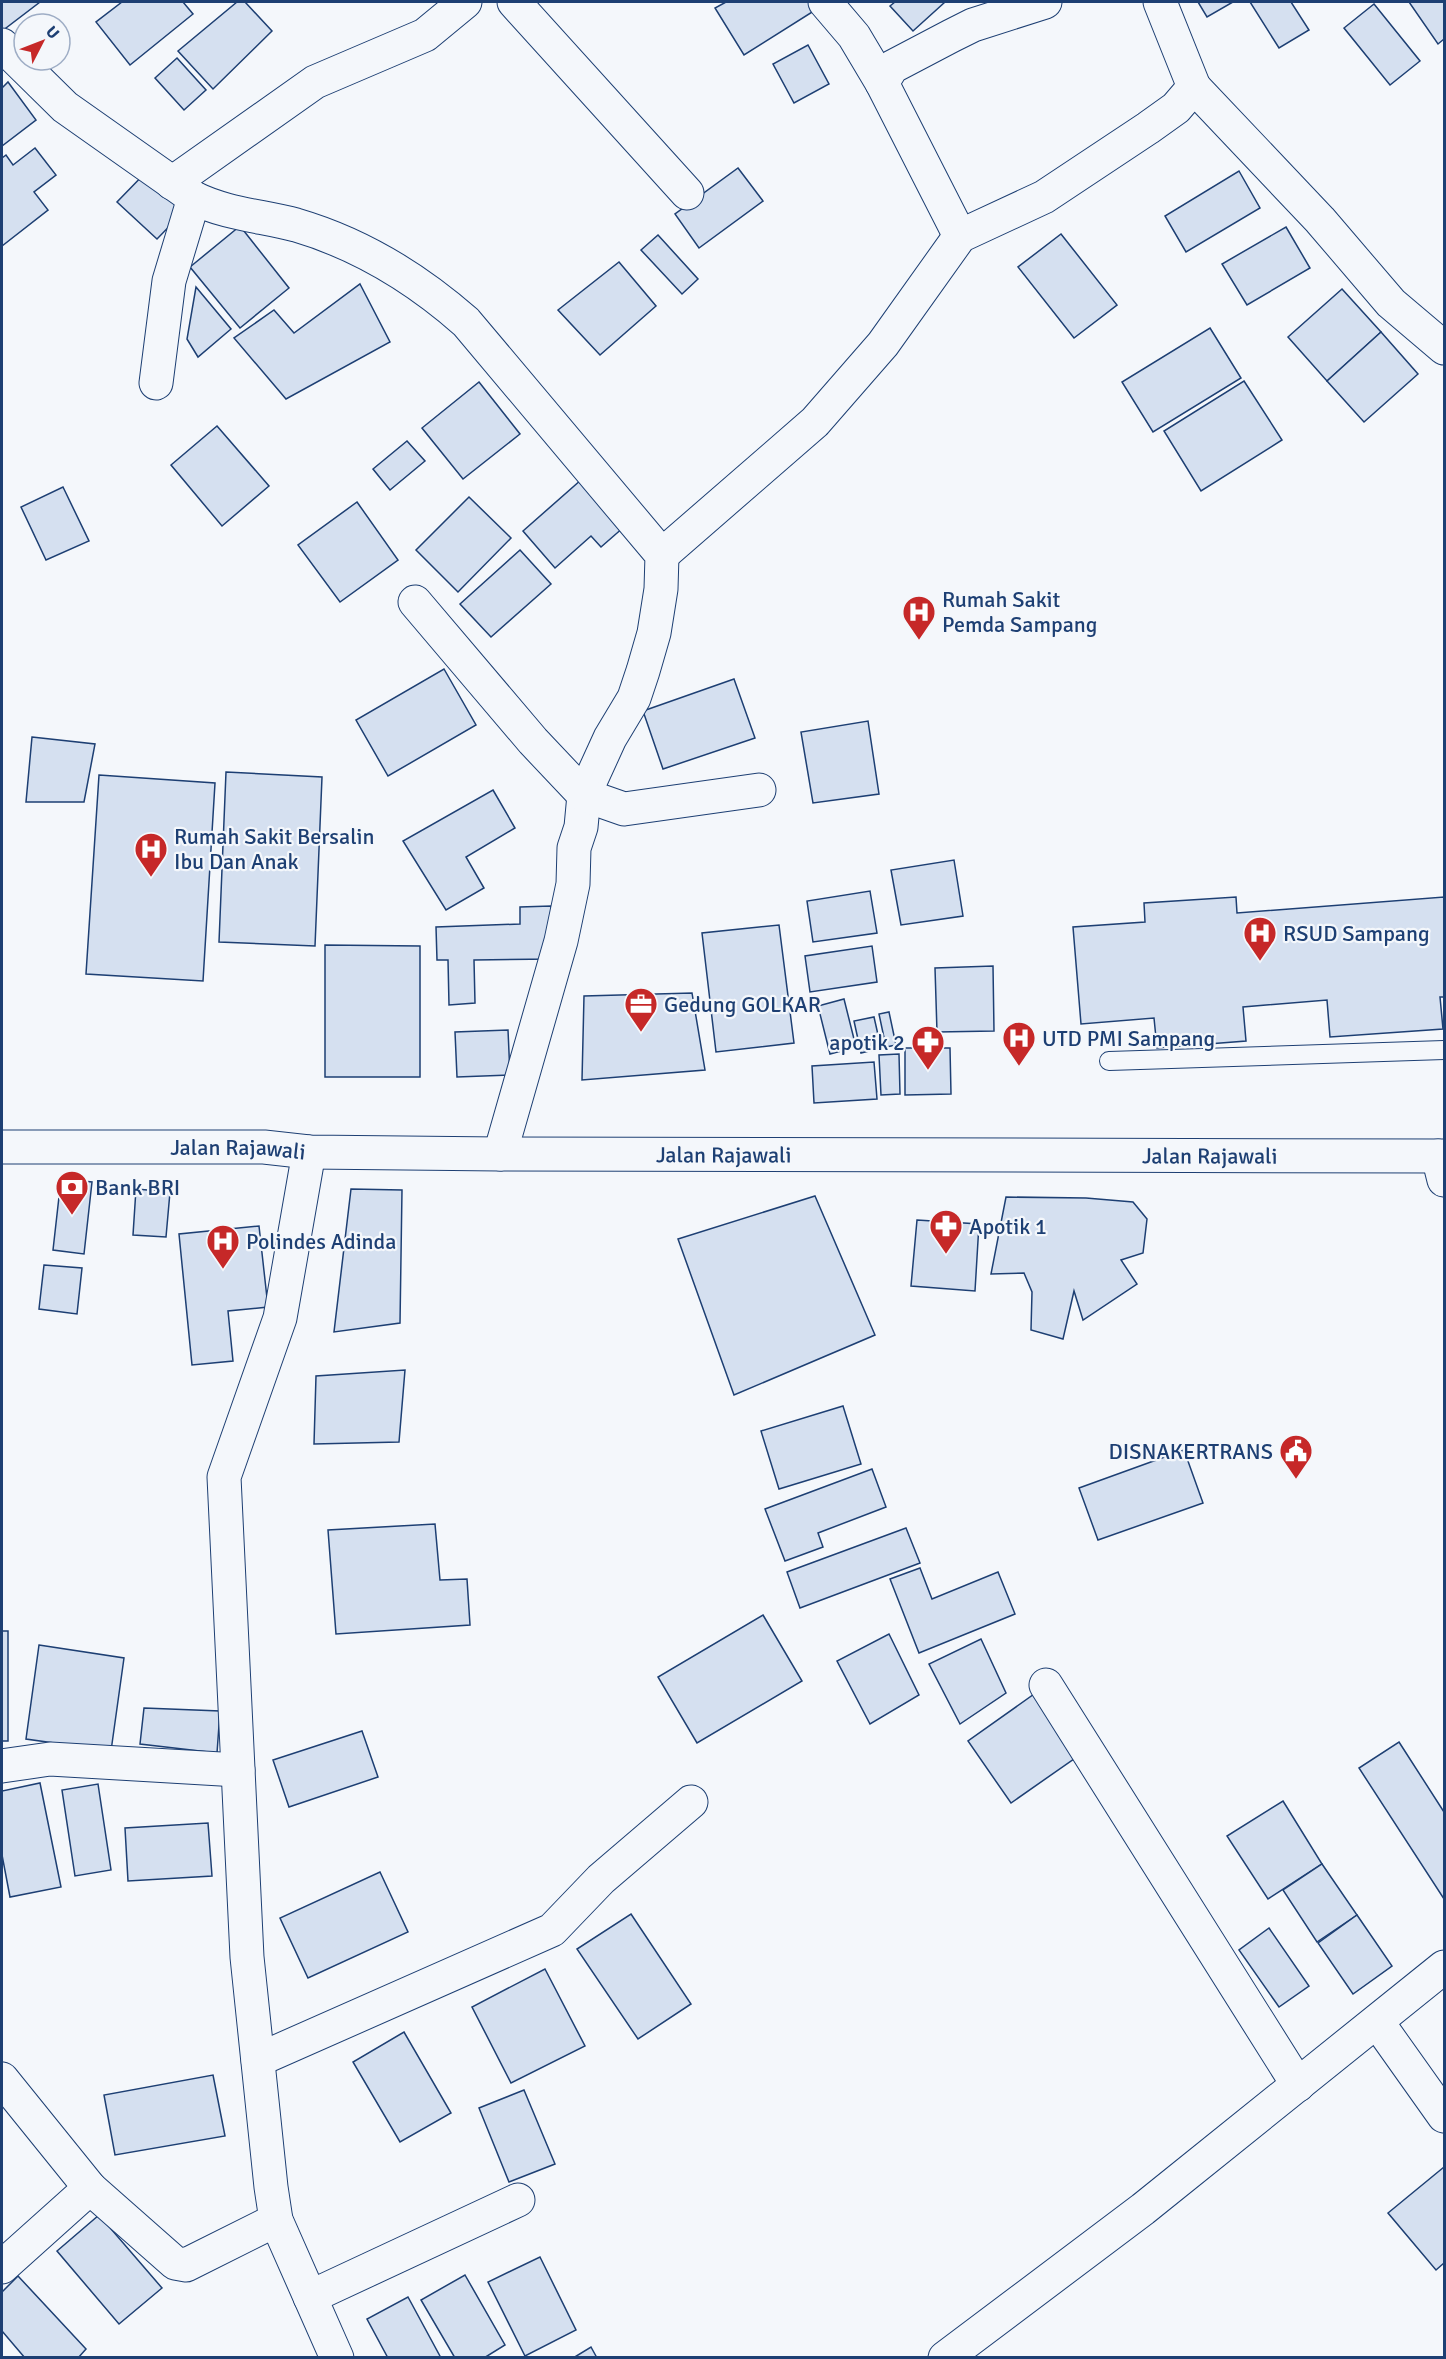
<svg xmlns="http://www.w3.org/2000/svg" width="1446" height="2359" font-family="Signika,sans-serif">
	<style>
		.building { fill: #d5e0f0; stroke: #1d3f73; stroke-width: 1.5 }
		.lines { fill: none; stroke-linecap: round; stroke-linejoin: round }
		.service-casing { stroke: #1d3f73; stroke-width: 20 }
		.minor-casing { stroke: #1d3f73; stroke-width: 35 }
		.tertiary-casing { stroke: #1d3f73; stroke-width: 35 }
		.service { stroke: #f4f7fb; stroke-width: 18 }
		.minor { stroke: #f4f7fb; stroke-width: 33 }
		.tertiary { stroke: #f4f7fb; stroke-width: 33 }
		.labels { text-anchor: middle; stroke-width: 4.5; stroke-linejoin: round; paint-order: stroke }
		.poi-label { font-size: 22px; fill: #1d3f73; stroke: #f4f7fb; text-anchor: start }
		.street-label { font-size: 22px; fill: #1d3f73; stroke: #f4f7fb }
	</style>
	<rect width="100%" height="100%" fill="#f4f7fb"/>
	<!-- building -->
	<g class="building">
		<polygon points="2,2 40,2 2,31"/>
		<polygon points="122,2 183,2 193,14 130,65 96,22"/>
		<polygon points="237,2 245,2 272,31 213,89 178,51"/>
		<polygon points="726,2 812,2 817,9 744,55 715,8"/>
		<polygon points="895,2 945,2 913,31 890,6"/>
		<polygon points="1198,2 1233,2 1207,17"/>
		<polygon points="1250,2 1291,2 1309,30 1279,48"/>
		<polygon points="1409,2 1444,2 1444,39 1438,44"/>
		<polygon points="1374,4 1420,61 1390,85 1344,28"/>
		<polygon points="808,45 829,84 794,103 773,64"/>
		<polygon points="177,58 206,90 184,110 155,78"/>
		<polygon points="8,82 36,120 2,146 2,88"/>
		<polygon points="35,148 56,175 34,192 48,210 2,246 2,158 6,155 13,165"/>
		<polygon points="738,168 763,201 699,248 675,214"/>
		<polygon points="149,169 188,207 157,239 117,202"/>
		<polygon points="1239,171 1260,208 1186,252 1165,216"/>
		<polygon points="240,226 289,288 240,328 190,267"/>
		<polygon points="1286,227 1310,268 1247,305 1222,264"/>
		<polygon points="1061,234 1117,305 1074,338 1018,267"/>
		<polygon points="658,235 698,279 682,294 641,250"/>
		<polygon points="619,262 656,306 600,355 558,310"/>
		<polygon points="360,284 390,342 286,399 234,338 274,310 294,333"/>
		<polygon points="196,287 231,329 198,357 187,339"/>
		<polygon points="1342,289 1381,332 1327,381 1288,337"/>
		<polygon points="1210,328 1241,378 1153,432 1122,382"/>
		<polygon points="1381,332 1418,374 1364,422 1327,381"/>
		<polygon points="1244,381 1282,440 1201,491 1164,431"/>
		<polygon points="479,382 520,434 463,479 422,428"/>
		<polygon points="217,426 269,486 222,526 171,465"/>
		<polygon points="407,441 425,461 390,490 373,469"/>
		<polygon points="590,472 632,520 601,547 591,536 555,568 523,531"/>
		<polygon points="63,487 89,541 46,560 21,507"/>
		<polygon points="469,497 511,538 458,592 416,550"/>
		<polygon points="357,502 398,560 340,602 298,545"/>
		<polygon points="520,550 551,584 491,637 460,604"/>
		<polygon points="444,669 476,725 388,776 356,720"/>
		<polygon points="734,679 755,738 663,769 643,711"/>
		<polygon points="868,721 879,794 813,803 801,732"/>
		<polygon points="32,737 95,744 84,802 26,802"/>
		<polygon points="226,772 322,777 315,946 219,942"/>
		<polygon points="99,775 215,783 203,981 86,974"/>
		<polygon points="493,790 515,828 466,857 484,888 446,910 403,841"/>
		<polygon points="954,860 963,916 901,925 891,870"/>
		<polygon points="870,891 877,933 813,942 807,901"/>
		<polygon points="1236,897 1237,913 1444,897 1444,997 1440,997 1443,1029 1330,1037 1327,1000 1243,1007 1246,1041 1157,1048 1154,1018 1081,1024 1073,927 1145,922 1144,903"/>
		<polygon points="551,906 553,959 474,960 475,1003 449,1005 448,960 437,960 436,927 520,924 520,907"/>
		<polygon points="779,925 794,1043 716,1052 702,933"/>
		<polygon points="325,945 420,946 420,1077 325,1077"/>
		<polygon points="872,946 877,982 810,992 805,956"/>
		<polygon points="993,966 994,1031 937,1032 935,968"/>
		<polygon points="692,993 705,1070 582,1080 584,996"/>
		<polygon points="844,999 856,1047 830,1054 818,1006"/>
		<polygon points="889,1012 896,1045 886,1047 879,1014"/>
		<polygon points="874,1017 881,1048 861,1053 854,1021"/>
		<polygon points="508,1030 510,1075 457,1077 455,1032"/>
		<polygon points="905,1048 950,1048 951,1094 905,1095"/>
		<polygon points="899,1054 900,1094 881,1095 879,1055"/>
		<polygon points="874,1062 877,1099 814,1103 812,1066"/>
		<polygon points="61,1179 92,1182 84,1254 53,1250"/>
		<polygon points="136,1189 170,1192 166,1237 133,1235"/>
		<polygon points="351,1189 402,1190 400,1323 334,1332"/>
		<polygon points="815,1196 875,1335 734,1395 678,1239"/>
		<polygon points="1006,1197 1086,1198 1133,1202 1147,1219 1143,1253 1121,1260 1137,1284 1083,1320 1074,1291 1063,1339 1031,1330 1032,1292 1024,1273 991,1274"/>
		<polygon points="917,1220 979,1224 975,1291 911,1286"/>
		<polygon points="259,1226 268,1307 228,1311 233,1361 192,1365 179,1234"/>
		<polygon points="44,1265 82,1268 77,1314 39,1309"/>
		<polygon points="405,1370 399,1442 314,1444 316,1376"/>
		<polygon points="843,1406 861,1464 779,1489 761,1431"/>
		<polygon points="1184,1450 1203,1503 1098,1540 1079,1488"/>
		<polygon points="872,1469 886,1507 818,1533 823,1547 785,1561 765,1509"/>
		<polygon points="435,1524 440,1580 467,1579 470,1625 336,1634 328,1530"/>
		<polygon points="906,1528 920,1563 800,1608 787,1572"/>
		<polygon points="920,1568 932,1599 998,1572 1015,1614 919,1653 890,1579"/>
		<polygon points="763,1615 802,1681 697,1743 658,1677"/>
		<rect x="2" y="1631" width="6" height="110"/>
		<polygon points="889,1634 919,1695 870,1724 837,1661"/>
		<polygon points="981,1639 1006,1693 960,1724 929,1664"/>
		<polygon points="39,1645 124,1658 111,1751 26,1739"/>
		<polygon points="1037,1692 1081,1754 1011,1803 968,1741"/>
		<polygon points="144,1708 220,1711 217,1753 140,1744"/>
		<polygon points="362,1731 378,1777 289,1807 273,1760"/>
		<polygon points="1399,1742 1444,1812 1444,1899 1359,1768"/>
		<polygon points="40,1783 61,1887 10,1897 2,1855 2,1791"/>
		<polygon points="98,1784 111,1870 75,1876 62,1790"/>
		<polygon points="1283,1801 1322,1864 1268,1899 1227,1836"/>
		<polygon points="208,1823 212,1876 128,1881 125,1828"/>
		<polygon points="1322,1864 1357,1915 1317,1942 1283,1890"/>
		<polygon points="380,1872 408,1932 308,1978 280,1918"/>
		<polygon points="631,1914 691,2004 638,2039 577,1949"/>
		<polygon points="1357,1915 1392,1966 1353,1994 1318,1943"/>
		<polygon points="1269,1928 1309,1986 1279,2007 1239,1950"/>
		<polygon points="545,1969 585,2046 511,2083 472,2007"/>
		<polygon points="404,2032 451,2113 400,2142 353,2062"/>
		<polygon points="213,2075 225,2136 115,2155 104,2095"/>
		<polygon points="524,2090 555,2164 509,2182 479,2108"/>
		<polygon points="1444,2167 1444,2263 1436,2270 1388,2213"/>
		<polygon points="99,2215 162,2288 119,2324 57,2251"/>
		<polygon points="540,2257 576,2330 525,2356 488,2282"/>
		<polygon points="465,2275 505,2345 484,2358 455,2358 421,2300"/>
		<polygon points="18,2276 86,2349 78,2358 25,2358 2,2331 2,2292"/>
		<polygon points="408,2297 441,2358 388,2358 367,2319"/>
		<polygon points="591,2347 597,2358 573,2358"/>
	</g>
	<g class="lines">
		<!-- service casing -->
		<g class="service-casing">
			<polyline id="service" points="1109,1061 1444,1050"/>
		</g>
		<!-- minor casing -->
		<g class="minor-casing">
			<g id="minor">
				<polyline points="514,2 687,193"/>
				<polyline points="825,2 854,36 882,83"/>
				<polyline points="1160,2 1194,87"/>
				<path d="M2,45L65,107L194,198C226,214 262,216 296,225C361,244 416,278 466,322L662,555L661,589L654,633L643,671L634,698L610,738L584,795L581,827L574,848L573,884L561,941L500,1154"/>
				<polyline points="172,183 315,82 425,35 465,2"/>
				<polyline points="960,236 882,83 892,67 951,36 973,25 1045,2"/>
				<polyline points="156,383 169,281 194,198"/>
				<polyline points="662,555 815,422 883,344 960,236 1044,197 1148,128 1176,108 1194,87 1320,220 1391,303 1444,348"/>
				<polyline points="415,602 533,741 584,795 624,809 759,790"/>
				<polyline points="309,1152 280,1318 224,1477 247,1957 271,2187 276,2220 337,2358"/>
				<polyline points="1438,1156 1444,1180"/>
				<polyline points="1046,1685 1298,2085"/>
				<polyline points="2,1766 50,1759 238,1770"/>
				<polyline points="1378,2023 1444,2116"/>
				<polyline points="258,2060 552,1930 601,1879 691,1802"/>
				<polyline points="2,2079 90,2188"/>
				<polyline points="2,2267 90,2188 175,2263 186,2265 276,2220"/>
				<polyline points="310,2297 518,2200"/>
				<polyline points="945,2358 1143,2209 1444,1967"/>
			</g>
		</g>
		<!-- tertiary casing -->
		<g class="tertiary-casing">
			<g id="tertiary">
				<path id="s1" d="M2,1147H264L309,1152L500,1154L1444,1156"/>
			</g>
		</g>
		<!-- service -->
		<use href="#service" class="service"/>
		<!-- minor -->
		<use href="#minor" class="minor"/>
		<!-- tertiary -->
		<use href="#tertiary" class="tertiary"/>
	</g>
	<!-- icons -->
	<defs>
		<g id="hospital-pin" transform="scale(1.725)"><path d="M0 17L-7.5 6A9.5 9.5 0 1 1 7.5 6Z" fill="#c62828" stroke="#f4f7fb"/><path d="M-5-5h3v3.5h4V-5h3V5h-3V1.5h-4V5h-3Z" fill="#fff"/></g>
		<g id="office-pin" transform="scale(1.725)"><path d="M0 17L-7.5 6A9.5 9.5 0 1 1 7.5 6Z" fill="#c62828" stroke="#f4f7fb"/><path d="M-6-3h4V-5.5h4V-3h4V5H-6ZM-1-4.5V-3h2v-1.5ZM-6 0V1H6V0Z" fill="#fff"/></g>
		<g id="pharmacy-pin" transform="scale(1.725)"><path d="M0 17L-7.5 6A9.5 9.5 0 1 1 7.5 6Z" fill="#c62828" stroke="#f4f7fb"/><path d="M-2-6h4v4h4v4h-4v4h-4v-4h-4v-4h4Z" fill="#fff"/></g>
		<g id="bank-pin" transform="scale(1.725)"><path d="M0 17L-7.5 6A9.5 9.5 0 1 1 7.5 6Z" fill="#c62828" stroke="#f4f7fb"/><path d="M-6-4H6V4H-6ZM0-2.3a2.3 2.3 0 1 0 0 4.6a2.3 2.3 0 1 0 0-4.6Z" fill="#fff"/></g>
		<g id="civic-pin" transform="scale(1.725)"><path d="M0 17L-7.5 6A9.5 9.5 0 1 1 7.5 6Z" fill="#c62828" stroke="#f4f7fb"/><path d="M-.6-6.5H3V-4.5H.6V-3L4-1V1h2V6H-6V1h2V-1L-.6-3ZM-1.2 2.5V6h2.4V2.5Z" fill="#fff"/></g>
	</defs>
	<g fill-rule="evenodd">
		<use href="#hospital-pin" x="919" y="612"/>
		<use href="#hospital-pin" x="151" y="849"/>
		<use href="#hospital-pin" x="1260" y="933"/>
		<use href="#office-pin" x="641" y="1004"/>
		<use href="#hospital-pin" x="1019" y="1038"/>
		<use href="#pharmacy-pin" x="928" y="1042"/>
		<use href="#bank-pin" x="72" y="1187"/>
		<use href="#pharmacy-pin" x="946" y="1226"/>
		<use href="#hospital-pin" x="223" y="1241"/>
		<use href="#civic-pin" x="1296" y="1451"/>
	</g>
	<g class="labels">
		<!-- poi labels -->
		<g class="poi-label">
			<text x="942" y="607">Rumah Sakit<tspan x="942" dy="25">Pemda Sampang</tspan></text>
			<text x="174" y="844">Rumah Sakit Bersalin<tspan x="174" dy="25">Ibu Dan Anak</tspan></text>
			<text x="1283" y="941">RSUD Sampang</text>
			<text x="664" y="1012">Gedung GOLKAR</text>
			<text x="1042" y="1046">UTD PMI Sampang</text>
			<text x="905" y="1050" text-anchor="end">apotik 2</text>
			<text x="95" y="1195">Bank BRI</text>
			<text x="969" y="1234">Apotik 1</text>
			<text x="246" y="1249">Polindes Adinda</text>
			<text x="1273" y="1459" text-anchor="end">DISNAKERTRANS</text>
		</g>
		<!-- street labels -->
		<g class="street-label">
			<text dy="8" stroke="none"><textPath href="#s1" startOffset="236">Jalan Rajawali</textPath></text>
			<text dy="8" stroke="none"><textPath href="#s1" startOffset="722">Jalan Rajawali</textPath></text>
			<text dy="8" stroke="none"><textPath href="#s1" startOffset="1208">Jalan Rajawali</textPath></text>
		</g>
	</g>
	<!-- border -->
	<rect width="1446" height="2359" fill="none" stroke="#1d3f73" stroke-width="6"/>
	<!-- north arrow -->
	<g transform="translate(42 42) rotate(48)"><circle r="28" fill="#f4f7fb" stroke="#9eadc5" stroke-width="1.5"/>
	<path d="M0-4.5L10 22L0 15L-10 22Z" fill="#c62828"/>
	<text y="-9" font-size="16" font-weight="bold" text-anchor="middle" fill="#1d3f73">U</text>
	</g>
</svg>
